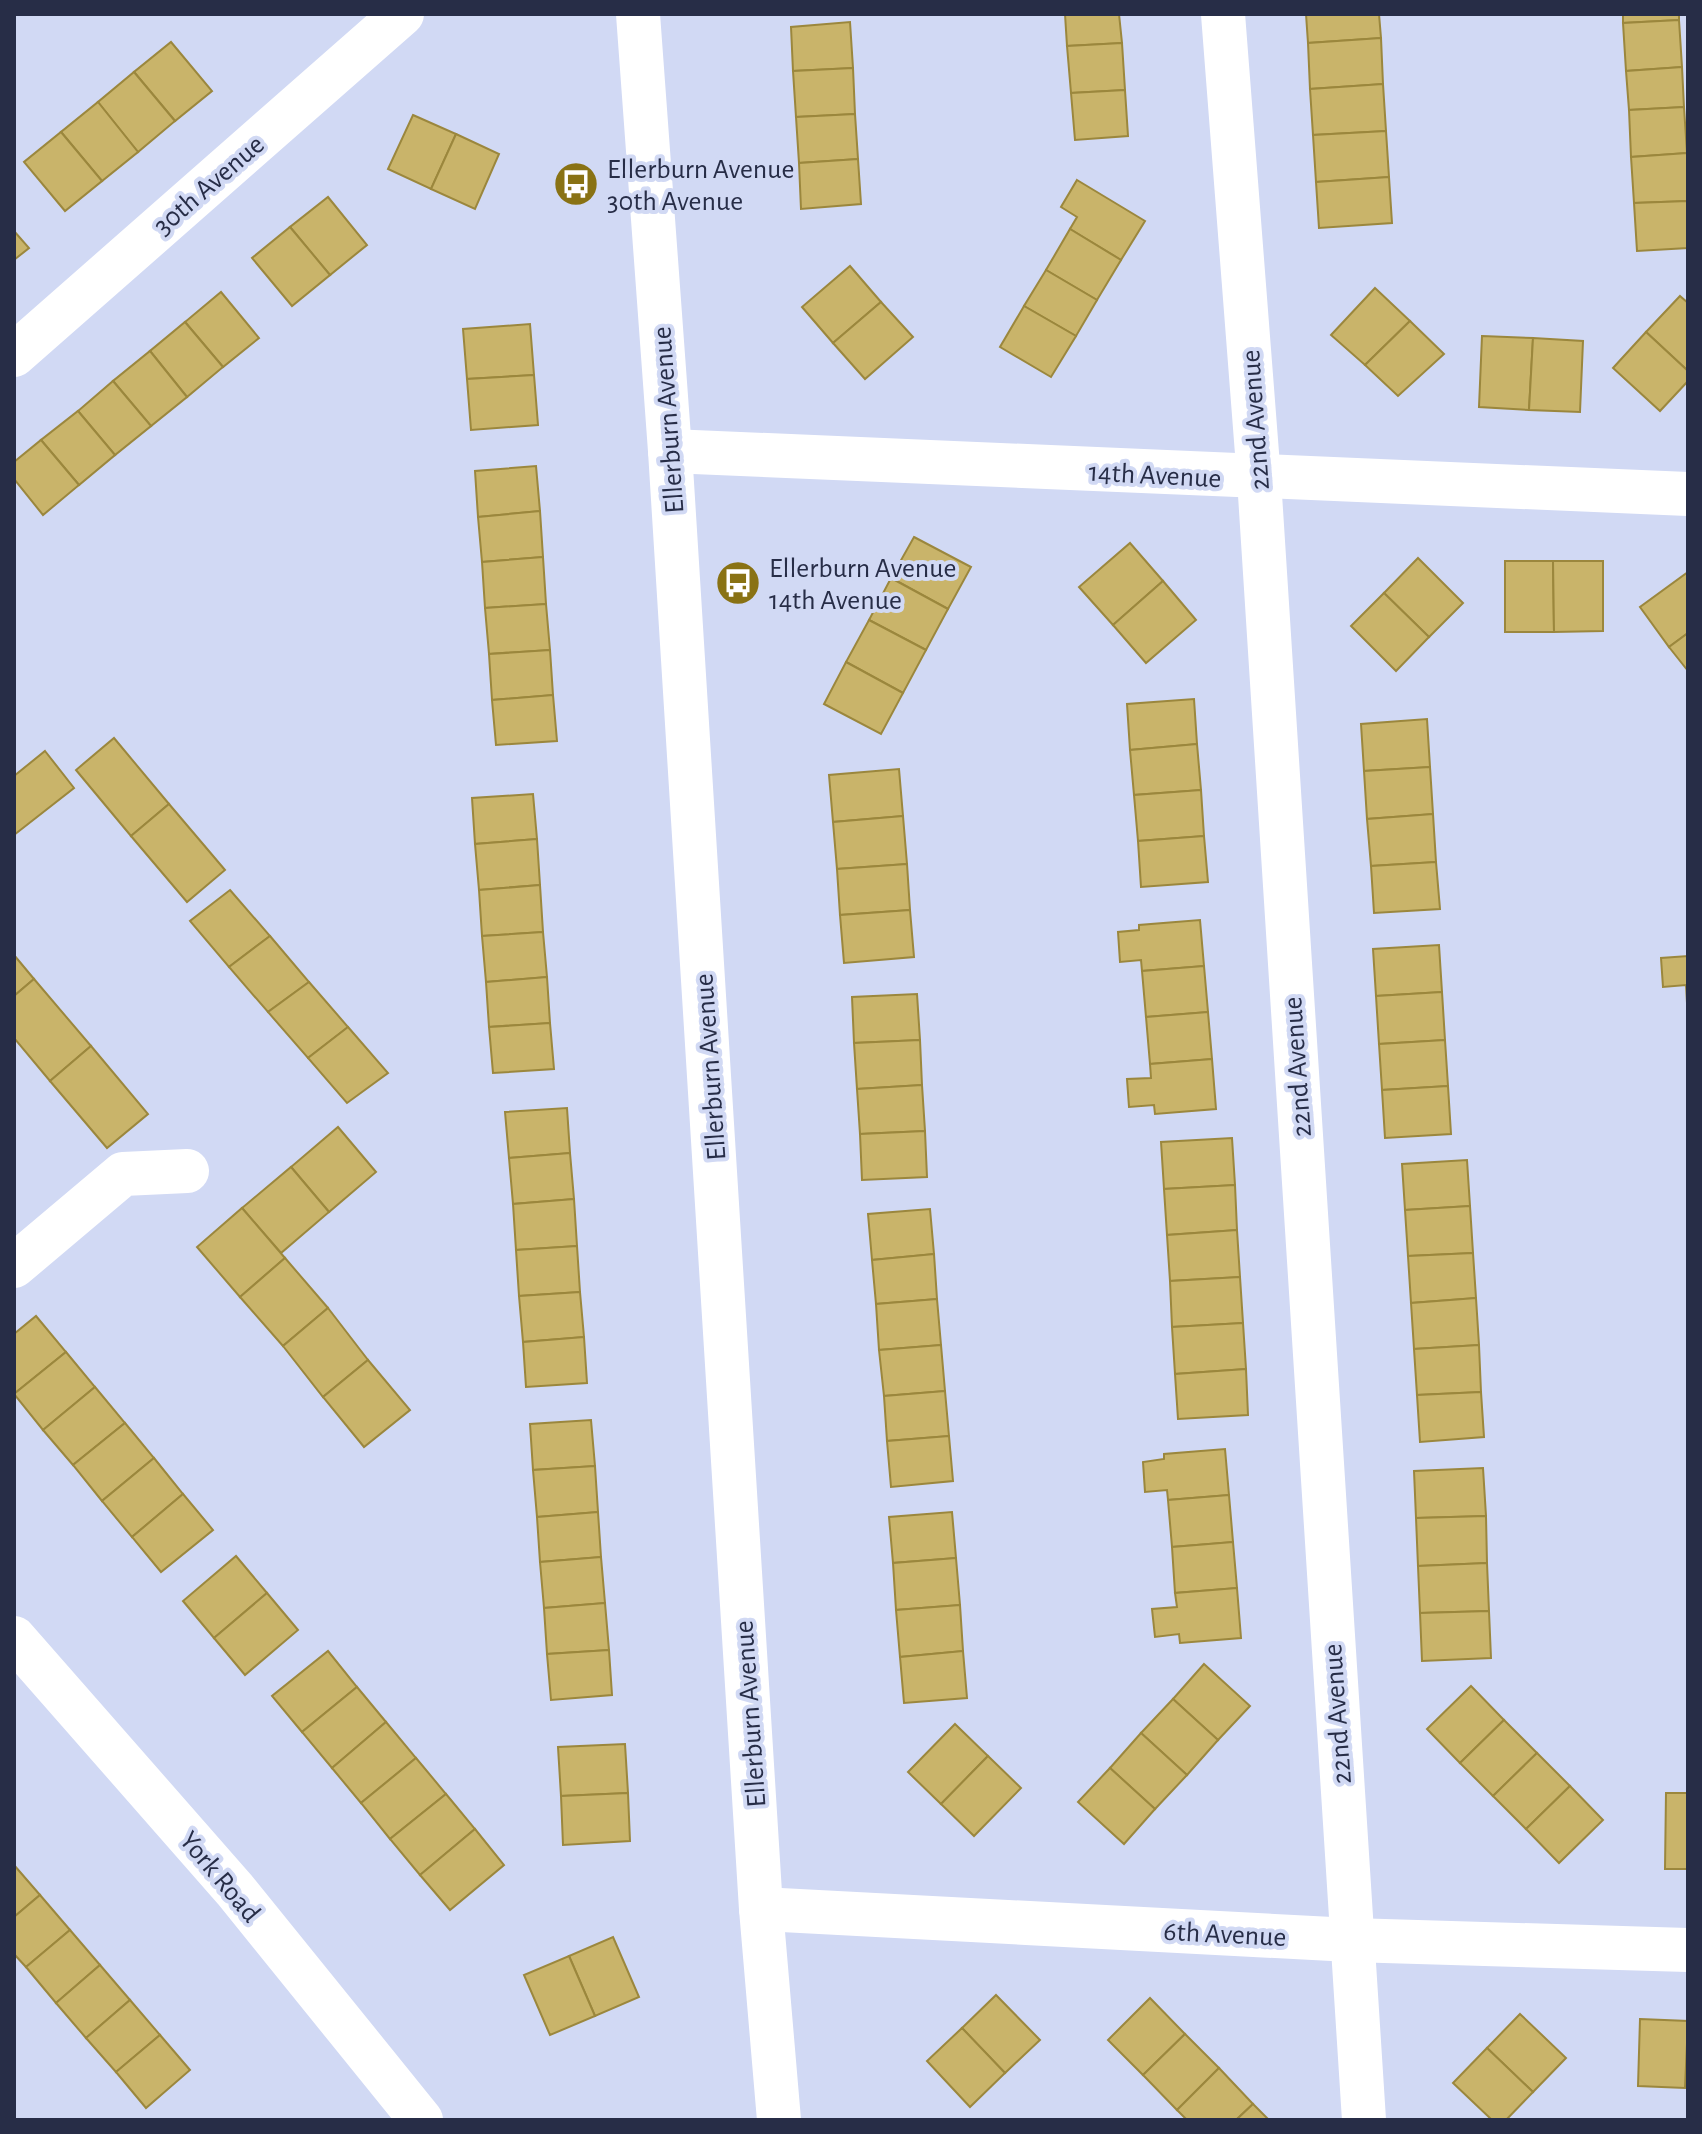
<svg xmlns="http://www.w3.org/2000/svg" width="1702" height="2134" font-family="'Alegreya Sans',sans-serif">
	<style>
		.building { fill: #c9b46a; stroke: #9b873d; stroke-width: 2 }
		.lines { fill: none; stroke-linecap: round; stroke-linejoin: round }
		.minor { stroke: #fff; stroke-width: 44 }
		.labels { text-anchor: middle; stroke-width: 8; stroke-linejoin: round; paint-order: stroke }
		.poi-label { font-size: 28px; fill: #272d47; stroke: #d1d9f4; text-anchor: start }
		.street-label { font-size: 28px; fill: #272d47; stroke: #d1d9f4 }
	</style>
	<rect width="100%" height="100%" fill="#d1d9f4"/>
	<!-- building -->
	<g class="building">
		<polygon points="1065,14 1119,14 1122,43 1067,46"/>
		<polygon points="1306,14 1379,14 1381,38 1308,43"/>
		<polygon points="1623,14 1679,14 1679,20 1623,23"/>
		<polygon points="1679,20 1682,67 1626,71 1623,23"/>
		<polygon points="850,22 853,68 793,71 791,27"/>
		<polygon points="1381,38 1383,84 1310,89 1308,43"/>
		<polygon points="171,42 212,91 175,121 134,72"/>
		<polygon points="1122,43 1125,90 1071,93 1067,46"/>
		<polygon points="1682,67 1684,107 1629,110 1626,71"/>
		<polygon points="853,68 855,114 796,117 793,71"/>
		<polygon points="134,72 175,121 138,152 98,102"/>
		<polygon points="1383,84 1386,131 1313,135 1310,89"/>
		<polygon points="1125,90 1128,136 1075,140 1071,93"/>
		<polygon points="98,102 138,152 102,181 61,132"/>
		<polygon points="1684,107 1687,153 1631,157 1629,110"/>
		<polygon points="855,114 858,159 799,163 796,117"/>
		<polygon points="413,115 456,134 431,189 388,169"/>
		<polygon points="1386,131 1389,177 1316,182 1313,135"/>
		<polygon points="61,132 102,181 65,211 24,162"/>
		<polygon points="456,134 499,154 475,209 431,189"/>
		<polygon points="1687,153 1688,201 1634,203 1631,157"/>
		<polygon points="858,159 861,204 801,209 799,163"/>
		<polygon points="1389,177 1392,223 1319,228 1316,182"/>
		<polygon points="1077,180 1145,221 1121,260 1070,229 1077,217 1061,207"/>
		<polygon points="328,197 367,245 330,275 290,227"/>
		<polygon points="1688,201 1688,248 1637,251 1634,203"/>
		<polygon points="290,227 330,275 292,306 252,258"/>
		<polygon points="1070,229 1121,260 1097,300 1046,270"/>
		<polygon points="14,231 29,248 14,260"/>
		<polygon points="850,266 881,302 833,343 802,307"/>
		<polygon points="1046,270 1097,300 1076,336 1024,306"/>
		<polygon points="1375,288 1410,321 1365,365 1331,335"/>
		<polygon points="221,292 259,338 223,367 185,322"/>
		<polygon points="1680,296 1688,303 1688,371 1646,332"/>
		<polygon points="881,302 913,337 865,379 833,343"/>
		<polygon points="1024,306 1076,336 1051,377 1000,347"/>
		<polygon points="1410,321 1444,354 1398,396 1365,365"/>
		<polygon points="185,322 223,367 187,397 150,351"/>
		<polygon points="530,324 534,375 467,379 463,329"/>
		<polygon points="1646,332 1688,371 1688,381 1660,411 1613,368"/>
		<polygon points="1482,336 1533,338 1529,410 1479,407"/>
		<polygon points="1533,338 1583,341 1580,412 1529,410"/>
		<polygon points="150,351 187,397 151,426 113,381"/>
		<polygon points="534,375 538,425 471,430 467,379"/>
		<polygon points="113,381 151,426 115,455 78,411"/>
		<polygon points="78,411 115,455 79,485 41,440"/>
		<polygon points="41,440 79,485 43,515 14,479 14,462"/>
		<polygon points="536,466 540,511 478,517 475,471"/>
		<polygon points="540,511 543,557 482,562 478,517"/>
		<polygon points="914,537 971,567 948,609 891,578"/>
		<polygon points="1130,543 1163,581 1113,625 1079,587"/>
		<polygon points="543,557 546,604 485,608 482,562"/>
		<polygon points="1418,558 1463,603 1429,637 1384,593"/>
		<polygon points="1505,561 1553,561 1554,632 1505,632"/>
		<polygon points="1553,561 1603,561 1603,631 1554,632"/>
		<polygon points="1688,572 1688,633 1669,647 1640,607"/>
		<polygon points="891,578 948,609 926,650 869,620"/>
		<polygon points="1163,581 1196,620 1146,663 1113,625"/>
		<polygon points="1384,593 1429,637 1396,671 1351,626"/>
		<polygon points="546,604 550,650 489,654 485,608"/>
		<polygon points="869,620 926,650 903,693 846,662"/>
		<polygon points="1688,633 1688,671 1669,647"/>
		<polygon points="550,650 553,695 492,700 489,654"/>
		<polygon points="846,662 903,693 881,734 824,704"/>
		<polygon points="553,695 557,741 496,745 492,700"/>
		<polygon points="1194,699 1197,744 1130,750 1127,704"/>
		<polygon points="1427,719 1430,767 1364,771 1361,724"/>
		<polygon points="114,738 169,804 131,836 76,770"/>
		<polygon points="1197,744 1201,790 1134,795 1130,750"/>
		<polygon points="45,751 74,788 14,835 14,776"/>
		<polygon points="1430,767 1433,814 1367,819 1364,771"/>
		<polygon points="899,769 903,816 833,822 829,775"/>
		<polygon points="1201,790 1204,836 1138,841 1134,795"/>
		<polygon points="533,794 537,839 475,844 472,798"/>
		<polygon points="169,804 225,870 187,902 131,836"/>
		<polygon points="1433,814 1436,862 1371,866 1367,819"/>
		<polygon points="903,816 907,864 837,869 833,822"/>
		<polygon points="1204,836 1208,882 1141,887 1138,841"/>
		<polygon points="537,839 540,885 479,890 475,844"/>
		<polygon points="1436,862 1440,909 1374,913 1371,866"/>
		<polygon points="907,864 910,910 840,915 837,869"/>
		<polygon points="540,885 543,932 482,936 479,890"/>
		<polygon points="230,890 270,936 229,967 190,921"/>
		<polygon points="910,910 914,957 844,963 840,915"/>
		<polygon points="1200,920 1204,966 1142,971 1141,960 1120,962 1118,932 1139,930 1139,925"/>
		<polygon points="543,932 547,977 486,982 482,936"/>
		<polygon points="270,936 309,982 268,1012 229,967"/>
		<polygon points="1439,945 1442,992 1376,996 1373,949"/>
		<polygon points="14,955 34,979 14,996"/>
		<polygon points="1688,956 1688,1003 1687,1003 1686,985 1663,987 1661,958"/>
		<polygon points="1204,966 1208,1012 1146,1017 1142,971"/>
		<polygon points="547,977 550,1023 489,1027 486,982"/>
		<polygon points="34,979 91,1046 50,1081 14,1038 14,996"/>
		<polygon points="309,982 348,1027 308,1058 268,1012"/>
		<polygon points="1442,992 1445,1040 1379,1044 1376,996"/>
		<polygon points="917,994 920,1040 854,1043 852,997"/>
		<polygon points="1208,1012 1212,1059 1150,1064 1146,1017"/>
		<polygon points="550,1023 554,1069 493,1073 489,1027"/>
		<polygon points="348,1027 388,1073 347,1103 308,1058"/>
		<polygon points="920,1040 922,1085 857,1089 854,1043"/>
		<polygon points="1445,1040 1448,1086 1382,1090 1379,1044"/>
		<polygon points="91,1046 148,1114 107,1148 50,1081"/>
		<polygon points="1212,1059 1216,1109 1155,1114 1154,1105 1129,1107 1127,1079 1151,1078 1150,1064"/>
		<polygon points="922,1085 925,1131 860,1134 857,1089"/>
		<polygon points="1448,1086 1451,1134 1385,1138 1382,1090"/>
		<polygon points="567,1108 570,1153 509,1158 505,1112"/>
		<polygon points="338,1127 376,1172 329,1212 291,1167"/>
		<polygon points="925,1131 927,1177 862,1180 860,1134"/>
		<polygon points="1232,1138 1235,1185 1164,1189 1161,1142"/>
		<polygon points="570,1153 574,1199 513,1204 509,1158"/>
		<polygon points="1467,1160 1470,1206 1405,1210 1402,1164"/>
		<polygon points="291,1167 329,1212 281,1253 242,1208"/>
		<polygon points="1235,1185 1237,1230 1167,1235 1164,1189"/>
		<polygon points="574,1199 577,1246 516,1250 513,1204"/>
		<polygon points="1470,1206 1473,1253 1408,1256 1405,1210"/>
		<polygon points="242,1208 285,1258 240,1297 197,1247"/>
		<polygon points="930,1209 934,1254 872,1260 868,1214"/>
		<polygon points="1237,1230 1240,1277 1170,1281 1167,1235"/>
		<polygon points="577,1246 580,1292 519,1296 516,1250"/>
		<polygon points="1473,1253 1476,1298 1411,1303 1408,1256"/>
		<polygon points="934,1254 937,1299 876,1304 872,1260"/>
		<polygon points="285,1258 328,1308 283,1346 240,1297"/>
		<polygon points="1240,1277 1243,1323 1172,1327 1170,1281"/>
		<polygon points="580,1292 584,1337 523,1342 519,1296"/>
		<polygon points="1476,1298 1479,1345 1414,1349 1411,1303"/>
		<polygon points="937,1299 941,1345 879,1350 876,1304"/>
		<polygon points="328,1308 368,1360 323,1397 283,1346"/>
		<polygon points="36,1316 66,1352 14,1394 14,1334"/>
		<polygon points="1243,1323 1246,1369 1175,1374 1172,1327"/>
		<polygon points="584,1337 587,1383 526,1387 523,1342"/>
		<polygon points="941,1345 945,1391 884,1396 879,1350"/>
		<polygon points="1479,1345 1481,1392 1417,1395 1414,1349"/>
		<polygon points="66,1352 95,1387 43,1430 14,1394"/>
		<polygon points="368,1360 410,1410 364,1447 323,1397"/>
		<polygon points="1246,1369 1248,1415 1178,1419 1175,1374"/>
		<polygon points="95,1387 125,1423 73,1465 43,1430"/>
		<polygon points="945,1391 949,1436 887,1441 884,1396"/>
		<polygon points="1481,1392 1484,1437 1420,1442 1417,1395"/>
		<polygon points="591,1420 595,1466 533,1470 530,1424"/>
		<polygon points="125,1423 154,1458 102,1501 73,1465"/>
		<polygon points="949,1436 953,1481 891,1487 887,1441"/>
		<polygon points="1225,1449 1229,1495 1168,1500 1167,1490 1145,1492 1143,1462 1164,1459 1164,1454"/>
		<polygon points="154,1458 183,1494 132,1537 102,1501"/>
		<polygon points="595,1466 598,1512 537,1517 533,1470"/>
		<polygon points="1483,1468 1486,1516 1416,1518 1414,1471"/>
		<polygon points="183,1494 213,1530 161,1572 132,1537"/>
		<polygon points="1229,1495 1233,1542 1172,1547 1168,1500"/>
		<polygon points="598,1512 601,1557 540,1562 537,1517"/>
		<polygon points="952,1512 956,1558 893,1563 889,1517"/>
		<polygon points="1486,1516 1487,1563 1418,1566 1416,1518"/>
		<polygon points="1233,1542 1237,1588 1175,1593 1172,1547"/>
		<polygon points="236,1556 267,1593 214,1638 183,1601"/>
		<polygon points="601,1557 605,1603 544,1608 540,1562"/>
		<polygon points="956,1558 960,1605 896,1610 893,1563"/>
		<polygon points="1487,1563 1489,1611 1420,1613 1418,1566"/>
		<polygon points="1237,1588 1241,1638 1180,1643 1179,1634 1155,1637 1152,1609 1177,1607 1175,1593"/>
		<polygon points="267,1593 298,1630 245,1675 214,1638"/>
		<polygon points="605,1603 609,1650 547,1654 544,1608"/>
		<polygon points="960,1605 963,1651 900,1657 896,1610"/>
		<polygon points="1489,1611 1491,1658 1422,1661 1420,1613"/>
		<polygon points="609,1650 612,1695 551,1700 547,1654"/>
		<polygon points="328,1651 357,1687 302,1732 272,1696"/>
		<polygon points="963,1651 967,1698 904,1703 900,1657"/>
		<polygon points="1204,1664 1250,1706 1218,1740 1173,1699"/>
		<polygon points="1471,1686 1504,1720 1460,1763 1427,1729"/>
		<polygon points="357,1687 386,1722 332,1768 302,1732"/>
		<polygon points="1173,1699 1218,1740 1187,1775 1141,1733"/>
		<polygon points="1504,1720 1537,1753 1493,1796 1460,1763"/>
		<polygon points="386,1722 416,1758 361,1803 332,1768"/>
		<polygon points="955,1724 988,1756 941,1804 908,1772"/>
		<polygon points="1141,1733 1187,1775 1155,1809 1110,1768"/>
		<polygon points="625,1744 628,1793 561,1796 558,1747"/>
		<polygon points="1537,1753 1570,1786 1526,1829 1493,1796"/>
		<polygon points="988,1756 1021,1788 974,1836 941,1804"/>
		<polygon points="416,1758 446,1794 390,1839 361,1803"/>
		<polygon points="1110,1768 1155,1809 1124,1844 1078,1802"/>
		<polygon points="1570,1786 1603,1820 1559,1863 1526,1829"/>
		<polygon points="628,1793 630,1841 563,1845 561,1796"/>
		<polygon points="1666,1793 1688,1793 1688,1869 1665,1869"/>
		<polygon points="446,1794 475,1829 420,1875 390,1839"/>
		<polygon points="475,1829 504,1865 450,1910 420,1875"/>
		<polygon points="14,1865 40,1895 14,1917"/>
		<polygon points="40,1895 70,1930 26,1967 14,1954 14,1917"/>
		<polygon points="70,1930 100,1965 56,2003 26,1967"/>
		<polygon points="613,1937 639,1997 595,2016 569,1956"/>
		<polygon points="569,1956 595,2016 550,2035 524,1975"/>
		<polygon points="100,1965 130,2000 86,2038 56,2003"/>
		<polygon points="996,1995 1040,2040 1005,2073 962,2028"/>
		<polygon points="1150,1998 1185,2034 1143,2075 1108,2040"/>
		<polygon points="130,2000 160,2035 116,2072 86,2038"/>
		<polygon points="1520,2014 1566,2058 1533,2092 1487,2048"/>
		<polygon points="1640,2019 1688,2021 1685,2088 1638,2086"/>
		<polygon points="962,2028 1005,2073 970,2107 927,2061"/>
		<polygon points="1185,2034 1219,2068 1177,2110 1143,2075"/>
		<polygon points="160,2035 190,2070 146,2108 116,2072"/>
		<polygon points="1487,2048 1533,2092 1506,2120 1492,2120 1453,2083"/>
		<polygon points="1219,2068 1253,2104 1236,2120 1187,2120 1177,2110"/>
		<polygon points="1253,2104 1269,2120 1236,2120"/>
	</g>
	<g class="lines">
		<!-- minor -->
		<g class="minor">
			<polyline points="638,14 670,451 761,1909 779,2120"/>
			<polyline points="1223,14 1259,479 1364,2120"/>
			<polyline points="14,355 402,14"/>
			<polyline points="670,451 1688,494"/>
			<polyline points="14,1266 123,1174 187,1171"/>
			<polyline points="14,1638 235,1890 421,2120"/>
			<polyline points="761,1909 1351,1940 1688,1950"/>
		</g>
	</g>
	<!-- icons -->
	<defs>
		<g id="bus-disc" transform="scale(2.3)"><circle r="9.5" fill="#897214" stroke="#d1d9f4"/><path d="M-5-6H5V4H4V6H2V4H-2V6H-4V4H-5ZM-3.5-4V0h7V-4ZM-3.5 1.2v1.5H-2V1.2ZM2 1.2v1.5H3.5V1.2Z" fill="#fff"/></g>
	</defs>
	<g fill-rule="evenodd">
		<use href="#bus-disc" x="576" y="184"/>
		<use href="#bus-disc" x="738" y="583"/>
	</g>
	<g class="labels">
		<!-- poi labels -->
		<g class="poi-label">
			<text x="607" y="178">Ellerburn Avenue<tspan x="607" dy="32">30th Avenue</tspan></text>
			<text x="769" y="577">Ellerburn Avenue<tspan x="769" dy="32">14th Avenue</tspan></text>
		</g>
		<!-- street labels -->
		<g class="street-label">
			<text transform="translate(208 184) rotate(-41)" y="10">30th Avenue</text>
			<text transform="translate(667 420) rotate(-94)" y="10">Ellerburn Avenue</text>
			<text transform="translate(1254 420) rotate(-94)" y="10">22nd Avenue</text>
			<text transform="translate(1155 474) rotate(3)" y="10">14th Avenue</text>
			<text transform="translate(709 1067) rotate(-94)" y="10">Ellerburn Avenue</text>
			<text transform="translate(1296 1067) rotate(-94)" y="10">22nd Avenue</text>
			<text transform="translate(749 1714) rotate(-94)" y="10">Ellerburn Avenue</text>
			<text transform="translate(1336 1714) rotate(-94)" y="10">22nd Avenue</text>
			<text transform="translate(221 1876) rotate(50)" y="10">York Road</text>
			<text transform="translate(1225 1933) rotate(3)" y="10">6th Avenue</text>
		</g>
	</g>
	<!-- border -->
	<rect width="1702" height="2134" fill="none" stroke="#272d47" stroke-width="32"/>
</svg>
